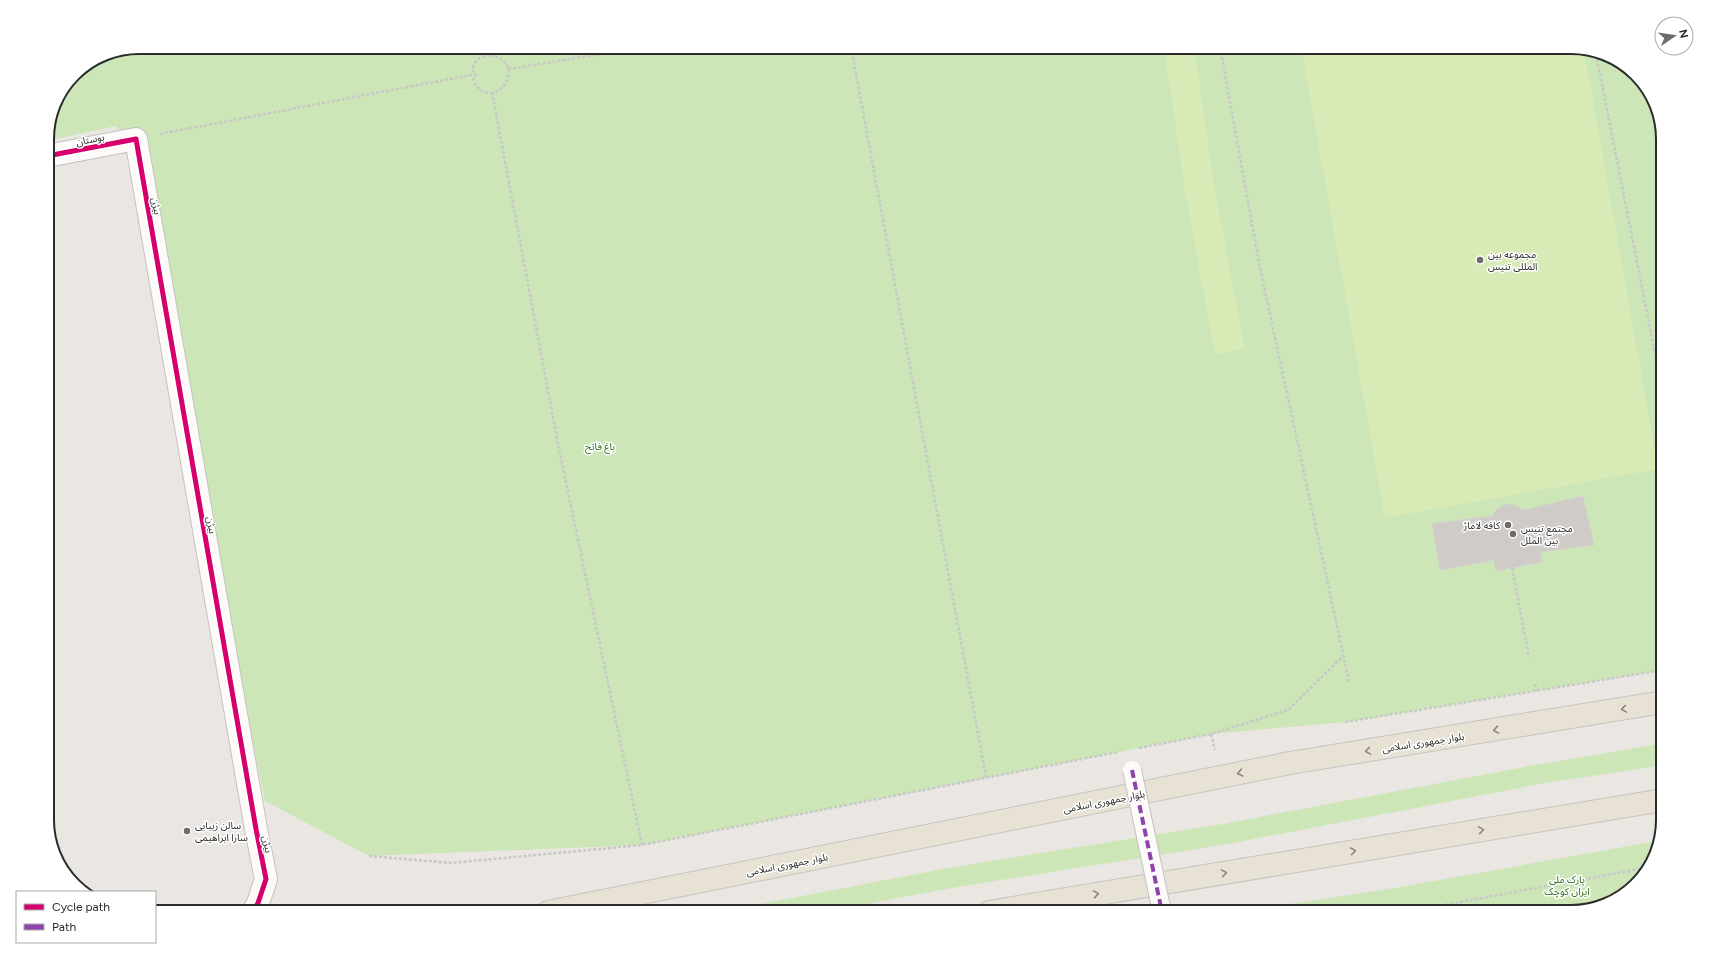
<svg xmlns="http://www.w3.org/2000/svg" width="1710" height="959" font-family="Figtree,'Noto Sans Arabic',sans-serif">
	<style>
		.green { fill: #cce6b8 }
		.pitch { fill: #d8eab6 }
		.building { fill: #cfccc8; stroke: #d5d1cd }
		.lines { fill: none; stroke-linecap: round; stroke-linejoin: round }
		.minor-casing { stroke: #c3c2c2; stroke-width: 24 }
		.primary-casing { stroke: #c5c4c2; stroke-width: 24 }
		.path { stroke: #c8c8c7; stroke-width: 2.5; stroke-dasharray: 3 2; stroke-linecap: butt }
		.minor { stroke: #fcfbfa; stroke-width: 22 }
		.primary { stroke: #e7e2d3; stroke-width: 22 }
		.pedestrian-bridge-casing { stroke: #c3c2c2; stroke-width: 20; stroke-linecap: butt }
		.pedestrian-bridge { stroke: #fcfbfa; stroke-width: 18 }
		.quiet { stroke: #8e44ad; stroke-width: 4; stroke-dasharray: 8 4; stroke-linecap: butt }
		.cycleway-casing { stroke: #fff; stroke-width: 8 }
		.cycleway { stroke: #d6006c; stroke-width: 5 }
		.oneway { stroke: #89867f }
		.poi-dot { fill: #6e6c6b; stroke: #fff; stroke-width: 1.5 }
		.labels { text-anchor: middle; stroke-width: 3; stroke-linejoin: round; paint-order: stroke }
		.street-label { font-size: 10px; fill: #2b2b2b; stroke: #fff }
		.poi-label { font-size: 10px; fill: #2b2b2b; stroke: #fff; text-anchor: start }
		.park-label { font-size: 10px; fill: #2b6c17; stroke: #fff }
		.rim { fill: none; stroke: #2b2b2b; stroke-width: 2 }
	</style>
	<rect width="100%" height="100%" fill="#eae6e1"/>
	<!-- green -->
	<g class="green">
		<polygon points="139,47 1571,47 1617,59 1651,93 1663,133 1663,670 1345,722 1211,734 642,845 369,856 265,801 131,140 116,126 47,141 47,133 56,99 74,74 104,54"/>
		<polygon points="1663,743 1663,765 1540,784 1228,844 951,888 824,912 719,912 948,868 1223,824 1535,765"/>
		<polygon points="1657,841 1651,866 1617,900 1571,912 1236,912 1389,889"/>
	</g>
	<!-- pitch -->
	<g class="pitch">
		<polygon points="1164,47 1194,47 1215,192 1245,349 1215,355 1186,197"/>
		<polygon points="1301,47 1571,47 1584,50 1658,469 1385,518"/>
	</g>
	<!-- building -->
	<polygon class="building" points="1583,496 1594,545 1540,552 1542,562 1496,571 1494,560 1440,570 1432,524 1492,516 1497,509 1505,504 1514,505 1524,510"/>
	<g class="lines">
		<!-- minor casing -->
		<g class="minor-casing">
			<polyline id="minor" points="47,156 136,139 256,829 266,879 258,903 253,912"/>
		</g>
		<!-- primary casing -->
		<g class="primary-casing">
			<g id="primary">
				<polyline points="548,912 1290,763 1663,702"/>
				<polyline points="989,912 1663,800"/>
			</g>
		</g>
		<!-- path -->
		<g class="path">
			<polyline points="489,47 490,55"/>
			<polyline points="851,47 986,777"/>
			<polyline points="1220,47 1260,268 1349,682"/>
			<polyline points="1596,54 1663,394"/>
			<path d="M490,55C532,63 493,116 473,81L476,74L472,69C475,60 481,56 490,55Z"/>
			<polyline points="508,69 644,47"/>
			<polyline points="492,92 559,449 642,845"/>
			<polyline points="160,134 476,74"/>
			<polyline points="1512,568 1529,657"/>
			<polyline points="1535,684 1537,691"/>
			<polyline points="1345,722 1663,670"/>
			<polyline points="1211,734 1215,750"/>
			<polyline points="1139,748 1211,734 1288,710 1343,656"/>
			<polyline points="369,856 451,863 642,845 1118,752"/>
			<polyline points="1406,912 1650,867"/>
		</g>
		<!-- minor -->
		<use href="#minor" class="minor"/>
		<!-- primary -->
		<use href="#primary" class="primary"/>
		<!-- pedestrian-bridge casing -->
		<g class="pedestrian-bridge-casing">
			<polyline id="pedestrian-bridge" points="1132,770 1162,912"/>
		</g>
		<!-- pedestrian-bridge -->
		<use href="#pedestrian-bridge" class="pedestrian-bridge"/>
		<!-- quiet -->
		<polyline class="quiet" points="1132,770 1162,912"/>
		<!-- cycleway casing -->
		<g class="cycleway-casing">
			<polyline id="cycleway" points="47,156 136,139 256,829 266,879 258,903 253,912"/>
		</g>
		<!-- cycleway -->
		<use href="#cycleway" class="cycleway"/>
	</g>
	<!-- one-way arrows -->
	<defs><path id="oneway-chevron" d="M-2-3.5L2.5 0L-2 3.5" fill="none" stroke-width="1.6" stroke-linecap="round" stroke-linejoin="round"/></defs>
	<g class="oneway">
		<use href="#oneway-chevron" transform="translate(1624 709) rotate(171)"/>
		<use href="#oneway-chevron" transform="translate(1496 730) rotate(171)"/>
		<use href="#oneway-chevron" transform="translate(1368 751) rotate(171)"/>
		<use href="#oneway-chevron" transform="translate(1240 773) rotate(169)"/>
		<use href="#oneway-chevron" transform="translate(1481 830) rotate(-9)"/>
		<use href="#oneway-chevron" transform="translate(1353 851) rotate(-9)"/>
		<use href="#oneway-chevron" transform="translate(1224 873) rotate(-9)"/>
		<use href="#oneway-chevron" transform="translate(1096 894) rotate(-9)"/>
	</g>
	<!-- markers -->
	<g class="poi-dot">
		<circle cx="1480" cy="260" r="4"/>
		<circle cx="1508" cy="525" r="4"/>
		<circle cx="1513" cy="534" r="4"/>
		<circle cx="187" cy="831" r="4"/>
	</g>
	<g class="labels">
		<!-- street labels -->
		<g class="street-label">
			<text transform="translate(90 139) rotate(-11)" y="4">بوستان</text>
			<text transform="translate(157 206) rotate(80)" y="4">بیژن</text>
			<text transform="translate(212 525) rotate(80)" y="4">بیژن</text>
			<text transform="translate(1423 742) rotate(-9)" y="4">بلوار جمهوری اسلامی</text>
			<text transform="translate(1104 801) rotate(-11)" y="4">بلوار جمهوری اسلامی</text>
			<text transform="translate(268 844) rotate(78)" y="4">بیژن</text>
			<text transform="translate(787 864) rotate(-11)" y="4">بلوار جمهوری اسلامی</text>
		</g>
		<!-- poi labels -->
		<g class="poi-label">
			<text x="1488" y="258">مجموعه بین<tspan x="1488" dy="12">المللی تنیس</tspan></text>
			<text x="1500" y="529" text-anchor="end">کافه لاماژ</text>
			<text x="1521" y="532">مجتمع تنیس<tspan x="1521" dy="12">بین الملل</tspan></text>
			<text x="195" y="829">سالن زیبایی<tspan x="195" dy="12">سارا ابراهیمی</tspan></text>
		</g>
		<!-- park labels -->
		<g class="park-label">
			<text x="600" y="450">باغ فاتح</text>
			<text x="1567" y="883">پارک ملی<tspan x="1567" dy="12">ایران کوچک</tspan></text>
		</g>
	</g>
	<!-- crop -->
	<path d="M0 0H1710V959H0ZM139 54H1571A85 85 0 0 1 1656 139V820A85 85 0 0 1 1571 905H139A85 85 0 0 1 54 820V139A85 85 0 0 1 139 54Z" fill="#fff" fill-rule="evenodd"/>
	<path class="rim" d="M139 54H1571A85 85 0 0 1 1656 139V820A85 85 0 0 1 1571 905H139A85 85 0 0 1 54 820V139A85 85 0 0 1 139 54Z"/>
	<!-- legend -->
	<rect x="16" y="891" width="140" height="52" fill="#ffffff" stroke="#aaaaaa"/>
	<rect x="24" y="904" width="20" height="6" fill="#d6006c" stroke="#aaaaaa"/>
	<text x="52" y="911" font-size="12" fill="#2b2b2b">Cycle path</text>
	<rect x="24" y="924" width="20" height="6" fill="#8e44ad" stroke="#aaaaaa"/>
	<text x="52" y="931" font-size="12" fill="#2b2b2b">Path</text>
	<!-- north arrow -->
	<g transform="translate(1674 36) rotate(77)"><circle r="19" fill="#ffffff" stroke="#aaaaaa"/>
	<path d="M0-3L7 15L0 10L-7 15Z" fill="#6e6c6b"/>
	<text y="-6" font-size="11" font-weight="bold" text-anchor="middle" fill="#2b2b2b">N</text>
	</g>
</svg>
